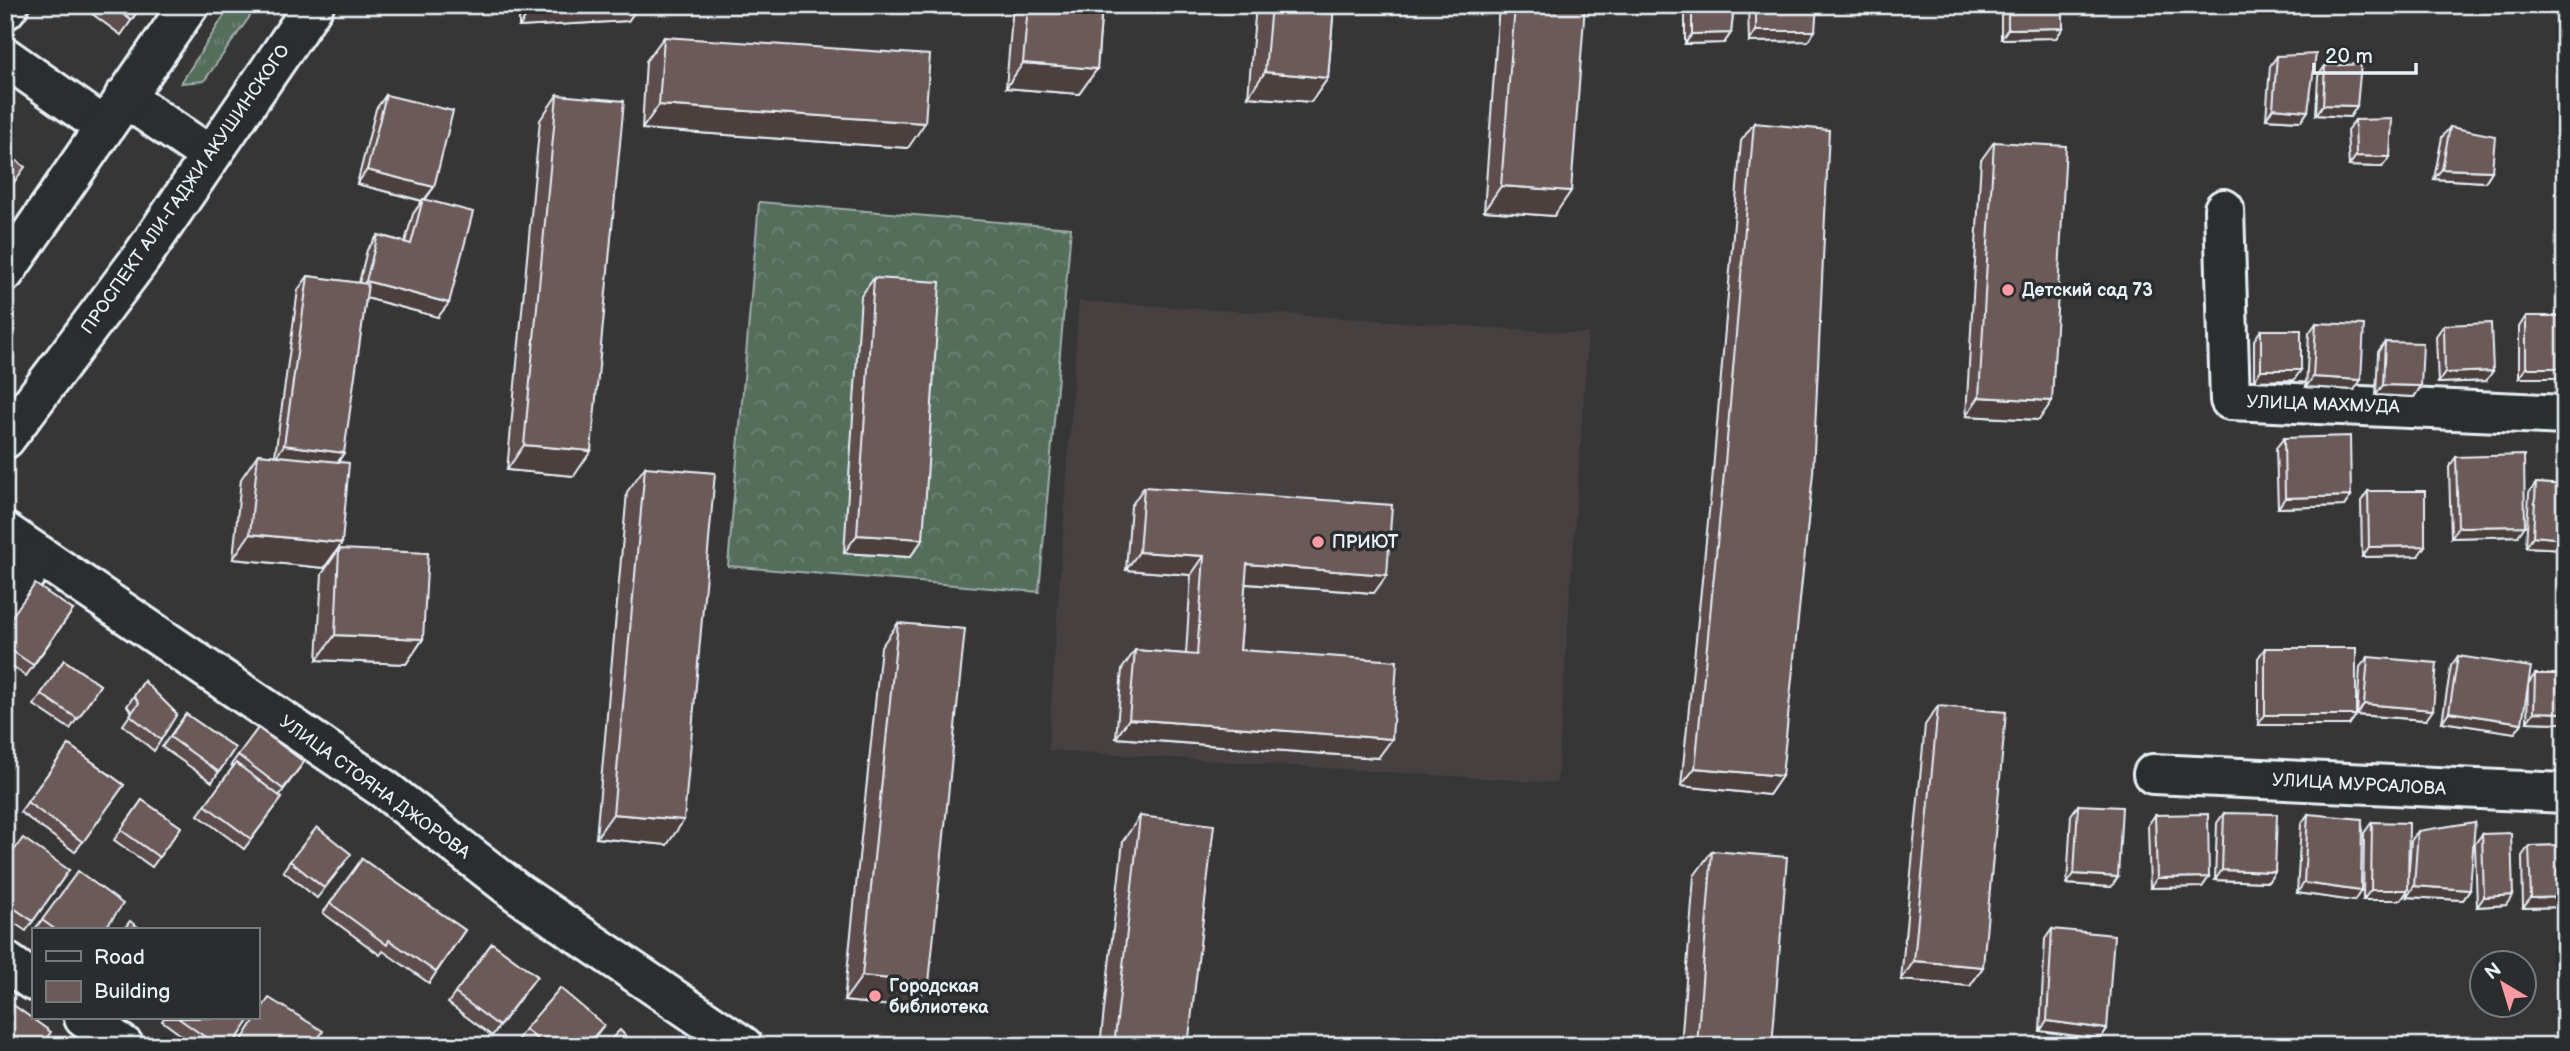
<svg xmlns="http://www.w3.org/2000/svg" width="2570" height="1051" font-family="'Balsamiq Sans',sans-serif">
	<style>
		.built { fill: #474141 }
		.grass { fill: url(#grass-tufts); stroke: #9eb0aa; stroke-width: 2 }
		.forest { fill: url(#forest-crowns); stroke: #9eb0aa; stroke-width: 2 }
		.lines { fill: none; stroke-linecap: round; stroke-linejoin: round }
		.minor-casing { stroke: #e8f1f8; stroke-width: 44 }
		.major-casing { stroke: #e8f1f8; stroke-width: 44 }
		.minor { stroke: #2a2d2e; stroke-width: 38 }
		.major { stroke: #2a2d2e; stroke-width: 38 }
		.wall { fill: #5d4d4d; stroke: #e8f1f8; stroke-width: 2 }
		.shaded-wall { fill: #4c3f3e; stroke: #e8f1f8; stroke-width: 2 }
		.building { fill: #6c5a59; stroke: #e8f1f8; stroke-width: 2 }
		.poi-dot { fill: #ff9aa2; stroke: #2a2d2e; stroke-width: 2.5 }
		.labels { text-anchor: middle; stroke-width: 7; stroke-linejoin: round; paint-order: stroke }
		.street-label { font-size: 18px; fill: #e8f1f8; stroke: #2a2d2e }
		.poi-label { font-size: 18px; font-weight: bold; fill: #e8f1f8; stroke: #2a2d2e; text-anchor: start }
	</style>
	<defs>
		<pattern id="grass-tufts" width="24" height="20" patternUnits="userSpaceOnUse" patternTransform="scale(1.75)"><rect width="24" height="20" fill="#556e5c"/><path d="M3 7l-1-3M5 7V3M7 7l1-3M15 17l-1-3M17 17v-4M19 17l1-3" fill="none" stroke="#6d8374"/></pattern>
		<pattern id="forest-crowns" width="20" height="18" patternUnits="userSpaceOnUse" patternTransform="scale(1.75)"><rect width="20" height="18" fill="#556e5c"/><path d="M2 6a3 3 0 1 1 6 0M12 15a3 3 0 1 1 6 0" fill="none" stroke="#6d8374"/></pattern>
	</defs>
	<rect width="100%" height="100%" fill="#373637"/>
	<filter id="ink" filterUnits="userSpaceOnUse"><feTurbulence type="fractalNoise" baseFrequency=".0143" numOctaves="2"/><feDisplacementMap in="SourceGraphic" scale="14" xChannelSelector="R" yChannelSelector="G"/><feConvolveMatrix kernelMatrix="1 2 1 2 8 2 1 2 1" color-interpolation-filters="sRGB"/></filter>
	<g filter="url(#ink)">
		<!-- built -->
		<polygon class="built" points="1079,301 1588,334 1557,783 1048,750"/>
		<!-- grass -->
		<polygon class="grass" points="231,5 258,5 204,81 181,83"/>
		<!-- forest -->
		<polygon class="forest" points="759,202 1071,228 1039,592 728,566"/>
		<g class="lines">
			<!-- minor casing -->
			<g class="minor-casing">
				<g id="minor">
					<polyline points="5,10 9,5"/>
					<polyline points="5,57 103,126"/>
					<polyline points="2224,209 2230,400 2565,415"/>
					<polyline points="5,532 384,789 518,893 743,1046"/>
					<polyline points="5,604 39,555"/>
					<polyline points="2153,774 2565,793"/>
					<polyline points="5,961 33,981"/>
					<polyline points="84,1018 124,1046"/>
				</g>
			</g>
			<!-- major casing -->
			<g class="major-casing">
				<g id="major">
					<polyline points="124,97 209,155"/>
					<polyline points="5,272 189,5"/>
					<polyline points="5,439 141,258 314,5"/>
				</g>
			</g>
			<!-- minor -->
			<use href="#minor" class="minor"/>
			<!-- major -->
			<use href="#major" class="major"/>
		</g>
		<!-- wall -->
		<g class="wall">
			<polygon points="80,5 142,5 121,35"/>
			<polygon points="519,5 639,5 628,21 519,27"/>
			<polygon points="1013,5 1102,5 1097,69 1079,94 1006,88"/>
			<polygon points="1256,5 1334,5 1328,78 1311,102 1248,97"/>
			<polygon points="1499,5 1585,5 1554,216 1484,211"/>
			<polygon points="1685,5 1734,5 1731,33 1724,43 1685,44"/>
			<polygon points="1748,5 1817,5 1808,41 1749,42"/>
			<polygon points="2001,5 2063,5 2063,28 2056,38 2001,39"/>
			<polygon points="664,37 908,148 642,129 646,61"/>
			<polygon points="2277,56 2308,111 2301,121 2266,119 2270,66"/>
			<polygon points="2325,66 2357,106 2350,117 2316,115 2318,76"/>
			<polygon points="386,95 434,187 425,200 438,317 366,298 339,462 324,568 233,559 241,479 258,454 275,456 298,290 308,276 359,283 367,250 378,235 405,242 413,214 422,201 357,184 376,109"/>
			<polygon points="557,95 574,476 507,470 540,120"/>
			<polygon points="2355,120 2382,167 2349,166 2347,130"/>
			<polygon points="1754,123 1782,776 1769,795 1681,786 1712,482 1741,141"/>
			<polygon points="2450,127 2492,171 2485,182 2434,179 2442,137"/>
			<polygon points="1994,142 2039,420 1966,416 1981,160"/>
			<polygon points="874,278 923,539 910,557 844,553 861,296"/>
			<polygon points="2526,316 2565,316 2519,378 2519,327"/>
			<polygon points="2316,323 2354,390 2306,387 2309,333"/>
			<polygon points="2444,325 2486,381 2438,383 2436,336"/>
			<polygon points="2261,330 2294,380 2254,381 2254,340"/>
			<polygon points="2385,342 2421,386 2414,397 2376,395 2378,352"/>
			<polygon points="2284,438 2351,496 2344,506 2278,508 2276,448"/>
			<polygon points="2456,457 2518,536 2451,538 2449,467"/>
			<polygon points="645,467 667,845 596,838 627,492"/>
			<polygon points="2536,483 2565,485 2565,549 2526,547 2529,493"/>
			<polygon points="1144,487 1374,593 1245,584 1240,650 1378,758 1116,738 1122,669 1135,650 1186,654 1191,575 1126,570 1131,506"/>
			<polygon points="2368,491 2418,556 2362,557 2361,501"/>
			<polygon points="339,549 423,639 406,664 317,660 322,574"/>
			<polygon points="73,610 26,676 5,661 5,626"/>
			<polygon points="898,623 929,983 912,1008 844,1001 881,647"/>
			<polygon points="2265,648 2356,715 2349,725 2258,725 2258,658"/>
			<polygon points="2458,656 2522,723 2515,733 2442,722 2451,666"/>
			<polygon points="2368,657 2426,720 2357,715 2360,667"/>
			<polygon points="64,660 100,685 70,729 34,705"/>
			<polygon points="2535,674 2562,723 2527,722 2528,684"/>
			<polygon points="144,681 161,740 154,751 123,725 132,712 127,706"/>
			<polygon points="1938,706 1983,967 1970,986 1901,980 1925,725"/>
			<polygon points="186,714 235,748 212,782 162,747"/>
			<polygon points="69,745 124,785 75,852 20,812"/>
			<polygon points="238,755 304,762 279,796 282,798 244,849 198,815 233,767 231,765"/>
			<polygon points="142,800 181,827 152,867 114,840"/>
			<polygon points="2078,805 2111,887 2067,884 2071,815"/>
			<polygon points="2224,813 2275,872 2268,882 2215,880 2217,823"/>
			<polygon points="2308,814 2354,901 2297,893 2301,824"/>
			<polygon points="2155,815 2209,877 2202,887 2150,888 2148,825"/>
			<polygon points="1140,816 1188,1046 1100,1046 1123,841"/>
			<polygon points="2372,822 2409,869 2411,841 2418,831 2470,890 2463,900 2407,897 2407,892 2401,900 2363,900 2364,833"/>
			<polygon points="2482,834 2506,905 2477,907 2475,844"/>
			<polygon points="2565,845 2565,907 2523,908 2522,856 2529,846"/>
			<polygon points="1712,851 1772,1046 1681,1046 1694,876"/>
			<polygon points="362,859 465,930 429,983 383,951 380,955 323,913"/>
			<polygon points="290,861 344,864 317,898 283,871"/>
			<polygon points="5,863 69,870 26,931 5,917"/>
			<polygon points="42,920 104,930 34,930"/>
			<polygon points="2052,929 2107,1029 2100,1039 2040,1031 2045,939"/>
			<polygon points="492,943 537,976 492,1036 448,1003"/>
			<polygon points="164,1018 250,1018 232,1046 196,1046 162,1021"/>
			<polygon points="604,1025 588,1046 526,1046 518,1039 525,1029"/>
		</g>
		<!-- shaded-wall -->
		<g class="shaded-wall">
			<polygon points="639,6 628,21 519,27 529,13"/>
			<polygon points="2063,28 2056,38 2001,39 2008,29"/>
			<polygon points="1756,31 1815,31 1808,41 1749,42"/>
			<polygon points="1731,33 1724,43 1685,44 1692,34"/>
			<polygon points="1023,63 1097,69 1079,94 1006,88"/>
			<polygon points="1265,72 1328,78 1311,102 1248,97"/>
			<polygon points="659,105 925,123 908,148 642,129"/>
			<polygon points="2323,105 2357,106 2350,117 2316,115"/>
			<polygon points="2273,108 2308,111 2301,121 2266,119"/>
			<polygon points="2356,156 2390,157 2382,167 2349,166"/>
			<polygon points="2442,169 2492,171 2485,182 2434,179"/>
			<polygon points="367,170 434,187 423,201 357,184"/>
			<polygon points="1501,186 1571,191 1554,216 1484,211"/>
			<polygon points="366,281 449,303 438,317 355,295"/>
			<polygon points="2526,368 2565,368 2565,378 2519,378"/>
			<polygon points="2261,370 2301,370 2294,380 2254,381"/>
			<polygon points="2493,371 2486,381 2438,383 2445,373"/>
			<polygon points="2313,377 2361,380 2354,390 2306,387"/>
			<polygon points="2383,385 2421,386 2414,397 2376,395"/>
			<polygon points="1979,397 2052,401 2039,420 1966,416"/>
			<polygon points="284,445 344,453 334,468 274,460"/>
			<polygon points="524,445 591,451 574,476 507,470"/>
			<polygon points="2351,496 2344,506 2278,508 2285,498"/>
			<polygon points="2525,526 2518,536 2451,538 2458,527"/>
			<polygon points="250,534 342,543 324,568 233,559"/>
			<polygon points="857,535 923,539 910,557 844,553"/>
			<polygon points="2533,536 2565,539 2565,549 2526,547"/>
			<polygon points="2425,546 2418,556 2362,557 2369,547"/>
			<polygon points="1139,552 1204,556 1191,575 1126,570"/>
			<polygon points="1247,564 1387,575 1374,593 1233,583"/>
			<polygon points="335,635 423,639 406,664 317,660"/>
			<polygon points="2364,704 2433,710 2426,720 2357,715"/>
			<polygon points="2449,712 2522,723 2515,733 2442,722"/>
			<polygon points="2534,712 2565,713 2565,719 2562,723 2527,722"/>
			<polygon points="2265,715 2356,715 2349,725 2258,725"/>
			<polygon points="1129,719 1392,739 1378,758 1116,738"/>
			<polygon points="1695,768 1782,776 1769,795 1681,786"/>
			<polygon points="613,814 684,820 667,845 596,838"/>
			<polygon points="2222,870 2275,872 2268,882 2215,880"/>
			<polygon points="2074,874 2118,877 2111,887 2067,884"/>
			<polygon points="2209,877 2202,887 2150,888 2157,878"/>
			<polygon points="2304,883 2361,891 2354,901 2297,893"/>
			<polygon points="2414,886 2470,890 2463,900 2407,897"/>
			<polygon points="2371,890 2408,890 2401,900 2363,900"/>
			<polygon points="2513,895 2506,905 2477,907 2484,897"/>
			<polygon points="2565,897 2565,907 2523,908 2531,898"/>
			<polygon points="1914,961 1983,967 1970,986 1901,980"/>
			<polygon points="862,976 929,983 912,1008 844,1001"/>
			<polygon points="2047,1021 2107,1029 2100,1039 2040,1031"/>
		</g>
		<!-- building -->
		<g class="building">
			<polygon points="111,5 142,5 131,20"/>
			<polygon points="529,5 639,5 529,13"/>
			<polygon points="1028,5 1102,5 1097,69 1023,63"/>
			<polygon points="1271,5 1334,5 1328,78 1265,72"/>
			<polygon points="1515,5 1585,5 1571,191 1501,186"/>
			<polygon points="1692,5 1734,5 1731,33 1692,34"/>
			<polygon points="1756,5 1817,5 1815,31 1756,31"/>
			<polygon points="2008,5 2063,5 2063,28 2008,29"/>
			<polygon points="664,37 930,55 925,123 659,105"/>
			<polygon points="2316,54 2308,111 2273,108 2277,56"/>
			<polygon points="2361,64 2357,106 2323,105 2325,66"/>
			<polygon points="386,95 453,111 434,187 367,170"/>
			<polygon points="557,95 624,101 591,451 524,445"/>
			<polygon points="2392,119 2390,157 2356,156 2355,120"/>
			<polygon points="1754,123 1829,130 1813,473 1782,776 1695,768 1725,463"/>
			<polygon points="2450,127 2495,136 2492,171 2442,169"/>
			<polygon points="1994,142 2066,146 2052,401 1979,397"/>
			<polygon points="5,152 25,167 5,195"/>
			<polygon points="423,199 473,212 449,303 366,281 378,235 411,244"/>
			<polygon points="308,276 368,284 344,453 284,445"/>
			<polygon points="874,278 940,282 923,539 857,535"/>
			<rect x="2526" y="316" width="39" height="52"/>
			<polygon points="2316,323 2364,325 2361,380 2313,377"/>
			<polygon points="2491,323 2493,371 2445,373 2444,325"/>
			<rect x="2261" y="330" width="40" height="40"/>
			<polygon points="2385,342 2423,343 2421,386 2383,385"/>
			<polygon points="2350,436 2351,496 2285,498 2284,438"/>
			<polygon points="258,454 349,463 342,543 250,534"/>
			<polygon points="2524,455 2525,526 2458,527 2456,457"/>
			<polygon points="645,467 715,473 684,820 613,814"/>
			<polygon points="2536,483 2565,485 2565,539 2533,536"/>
			<polygon points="1144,487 1392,505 1387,575 1247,564 1240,650 1397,661 1392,739 1129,719 1135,650 1197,655 1204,556 1139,552"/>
			<polygon points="2368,491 2425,491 2425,546 2369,547"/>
			<polygon points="339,549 428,553 423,639 335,635"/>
			<polygon points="35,584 73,610 33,665 5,646 5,626"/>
			<polygon points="898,623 965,629 929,983 862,976"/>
			<rect x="2265" y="648" width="91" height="67"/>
			<polygon points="2458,656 2531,667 2522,723 2449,712"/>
			<polygon points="2368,657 2437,663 2433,710 2364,704"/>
			<polygon points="64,660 100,685 78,719 41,694"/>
			<polygon points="2535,674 2565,674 2565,713 2534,712"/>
			<polygon points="144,681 177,714 161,740 130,715 139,703 134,696"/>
			<polygon points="1938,706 2006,712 1983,967 1914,961"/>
			<polygon points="186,714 235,748 219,772 170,737"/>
			<polygon points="258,728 304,762 283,789 238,755"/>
			<polygon points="69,745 124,785 83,842 27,802"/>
			<polygon points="236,763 282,798 251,839 205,805"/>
			<polygon points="142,800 181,827 159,857 121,830"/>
			<polygon points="2078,805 2122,807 2118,877 2074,874"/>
			<polygon points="2224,813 2277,814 2275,872 2222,870"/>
			<polygon points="2208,814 2209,877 2157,878 2155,815"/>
			<polygon points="2308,814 2362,819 2361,891 2304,883"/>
			<polygon points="1140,816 1214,825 1188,1046 1114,1046"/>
			<polygon points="2372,822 2409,823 2408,890 2371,890"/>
			<polygon points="2475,822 2470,890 2414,886 2418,831"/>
			<polygon points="317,827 351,854 324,888 290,861"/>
			<polygon points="2511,833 2513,895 2484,897 2482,834"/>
			<polygon points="23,838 69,870 33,921 5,902 5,863"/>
			<polygon points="2565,845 2565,897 2531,898 2529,846"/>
			<polygon points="1712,851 1787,857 1772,1046 1697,1046"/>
			<polygon points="362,859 465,930 436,972 389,940 387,945 330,903"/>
			<polygon points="78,871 123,904 104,930 56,930 42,920"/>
			<polygon points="130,921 142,930 123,930"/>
			<polygon points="2052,929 2114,935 2107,1029 2047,1021"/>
			<polygon points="492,943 537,976 499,1026 455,993"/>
			<polygon points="560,988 604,1025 586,1046 545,1046 525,1029"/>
			<polygon points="269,998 323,1031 314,1046 238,1046 256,1018 257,1018 257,1015"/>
			<polygon points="5,999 51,1032 41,1046 5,1046"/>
			<polygon points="178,1018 251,1018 232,1046 218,1046"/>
			<polygon points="620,1030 635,1046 604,1046"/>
			<polygon points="69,1041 74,1046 65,1046"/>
		</g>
	</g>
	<!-- markers -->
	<g class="poi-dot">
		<circle cx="2008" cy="290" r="7"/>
		<circle cx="1318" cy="542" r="7"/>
		<circle cx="875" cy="996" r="7"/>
	</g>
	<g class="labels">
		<!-- street labels -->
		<g class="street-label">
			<text transform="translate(185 189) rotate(-55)" y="6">ПРОСПЕКТ АЛИ-ГАДЖИ АКУШИНСКОГО</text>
			<text transform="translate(2323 404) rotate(2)" y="6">УЛИЦА МАХМУДА</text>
			<text transform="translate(2359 784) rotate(3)" y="6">УЛИЦА МУРСАЛОВА</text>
			<text transform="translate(375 787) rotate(36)" y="6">УЛИЦА СТОЯНА ДЖОРОВА</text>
		</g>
		<!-- poi labels -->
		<g class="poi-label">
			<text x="2022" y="296">Детский сад 73</text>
			<text x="1332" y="548">ПРИЮТ</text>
			<text x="889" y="992">Городская<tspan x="889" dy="21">библиотека</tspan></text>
		</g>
	</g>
	<!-- margin -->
	<rect width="2570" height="1051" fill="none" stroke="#2a2d2e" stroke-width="28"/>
	<rect x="14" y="14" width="2542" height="1023" fill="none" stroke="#e8f1f8" stroke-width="2.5" filter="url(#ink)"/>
	<!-- legend -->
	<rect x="32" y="928" width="228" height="91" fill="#2a2d2e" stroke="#767b7f" stroke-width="2"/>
	<rect x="46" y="951" width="35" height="10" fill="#2a2d2e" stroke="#767b7f" stroke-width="2"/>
	<text x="94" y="964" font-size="21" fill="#e8f1f8">Road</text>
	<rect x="46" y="981" width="35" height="21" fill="#6c5a59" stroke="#767b7f" stroke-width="2"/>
	<text x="94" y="998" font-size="21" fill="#e8f1f8">Building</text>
	<!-- north arrow -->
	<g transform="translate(2503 984) rotate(322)"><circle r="33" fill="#2a2d2e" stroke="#767b7f" stroke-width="2"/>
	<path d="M0-5L12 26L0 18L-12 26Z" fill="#ff9aa2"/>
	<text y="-10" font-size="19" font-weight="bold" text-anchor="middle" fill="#e8f1f8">N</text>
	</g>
	<!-- scale -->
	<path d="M2314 63v10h102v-10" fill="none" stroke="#e8f1f8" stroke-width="3.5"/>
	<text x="2325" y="63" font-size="21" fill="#e8f1f8" stroke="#2a2d2e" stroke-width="5" paint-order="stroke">20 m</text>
</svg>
